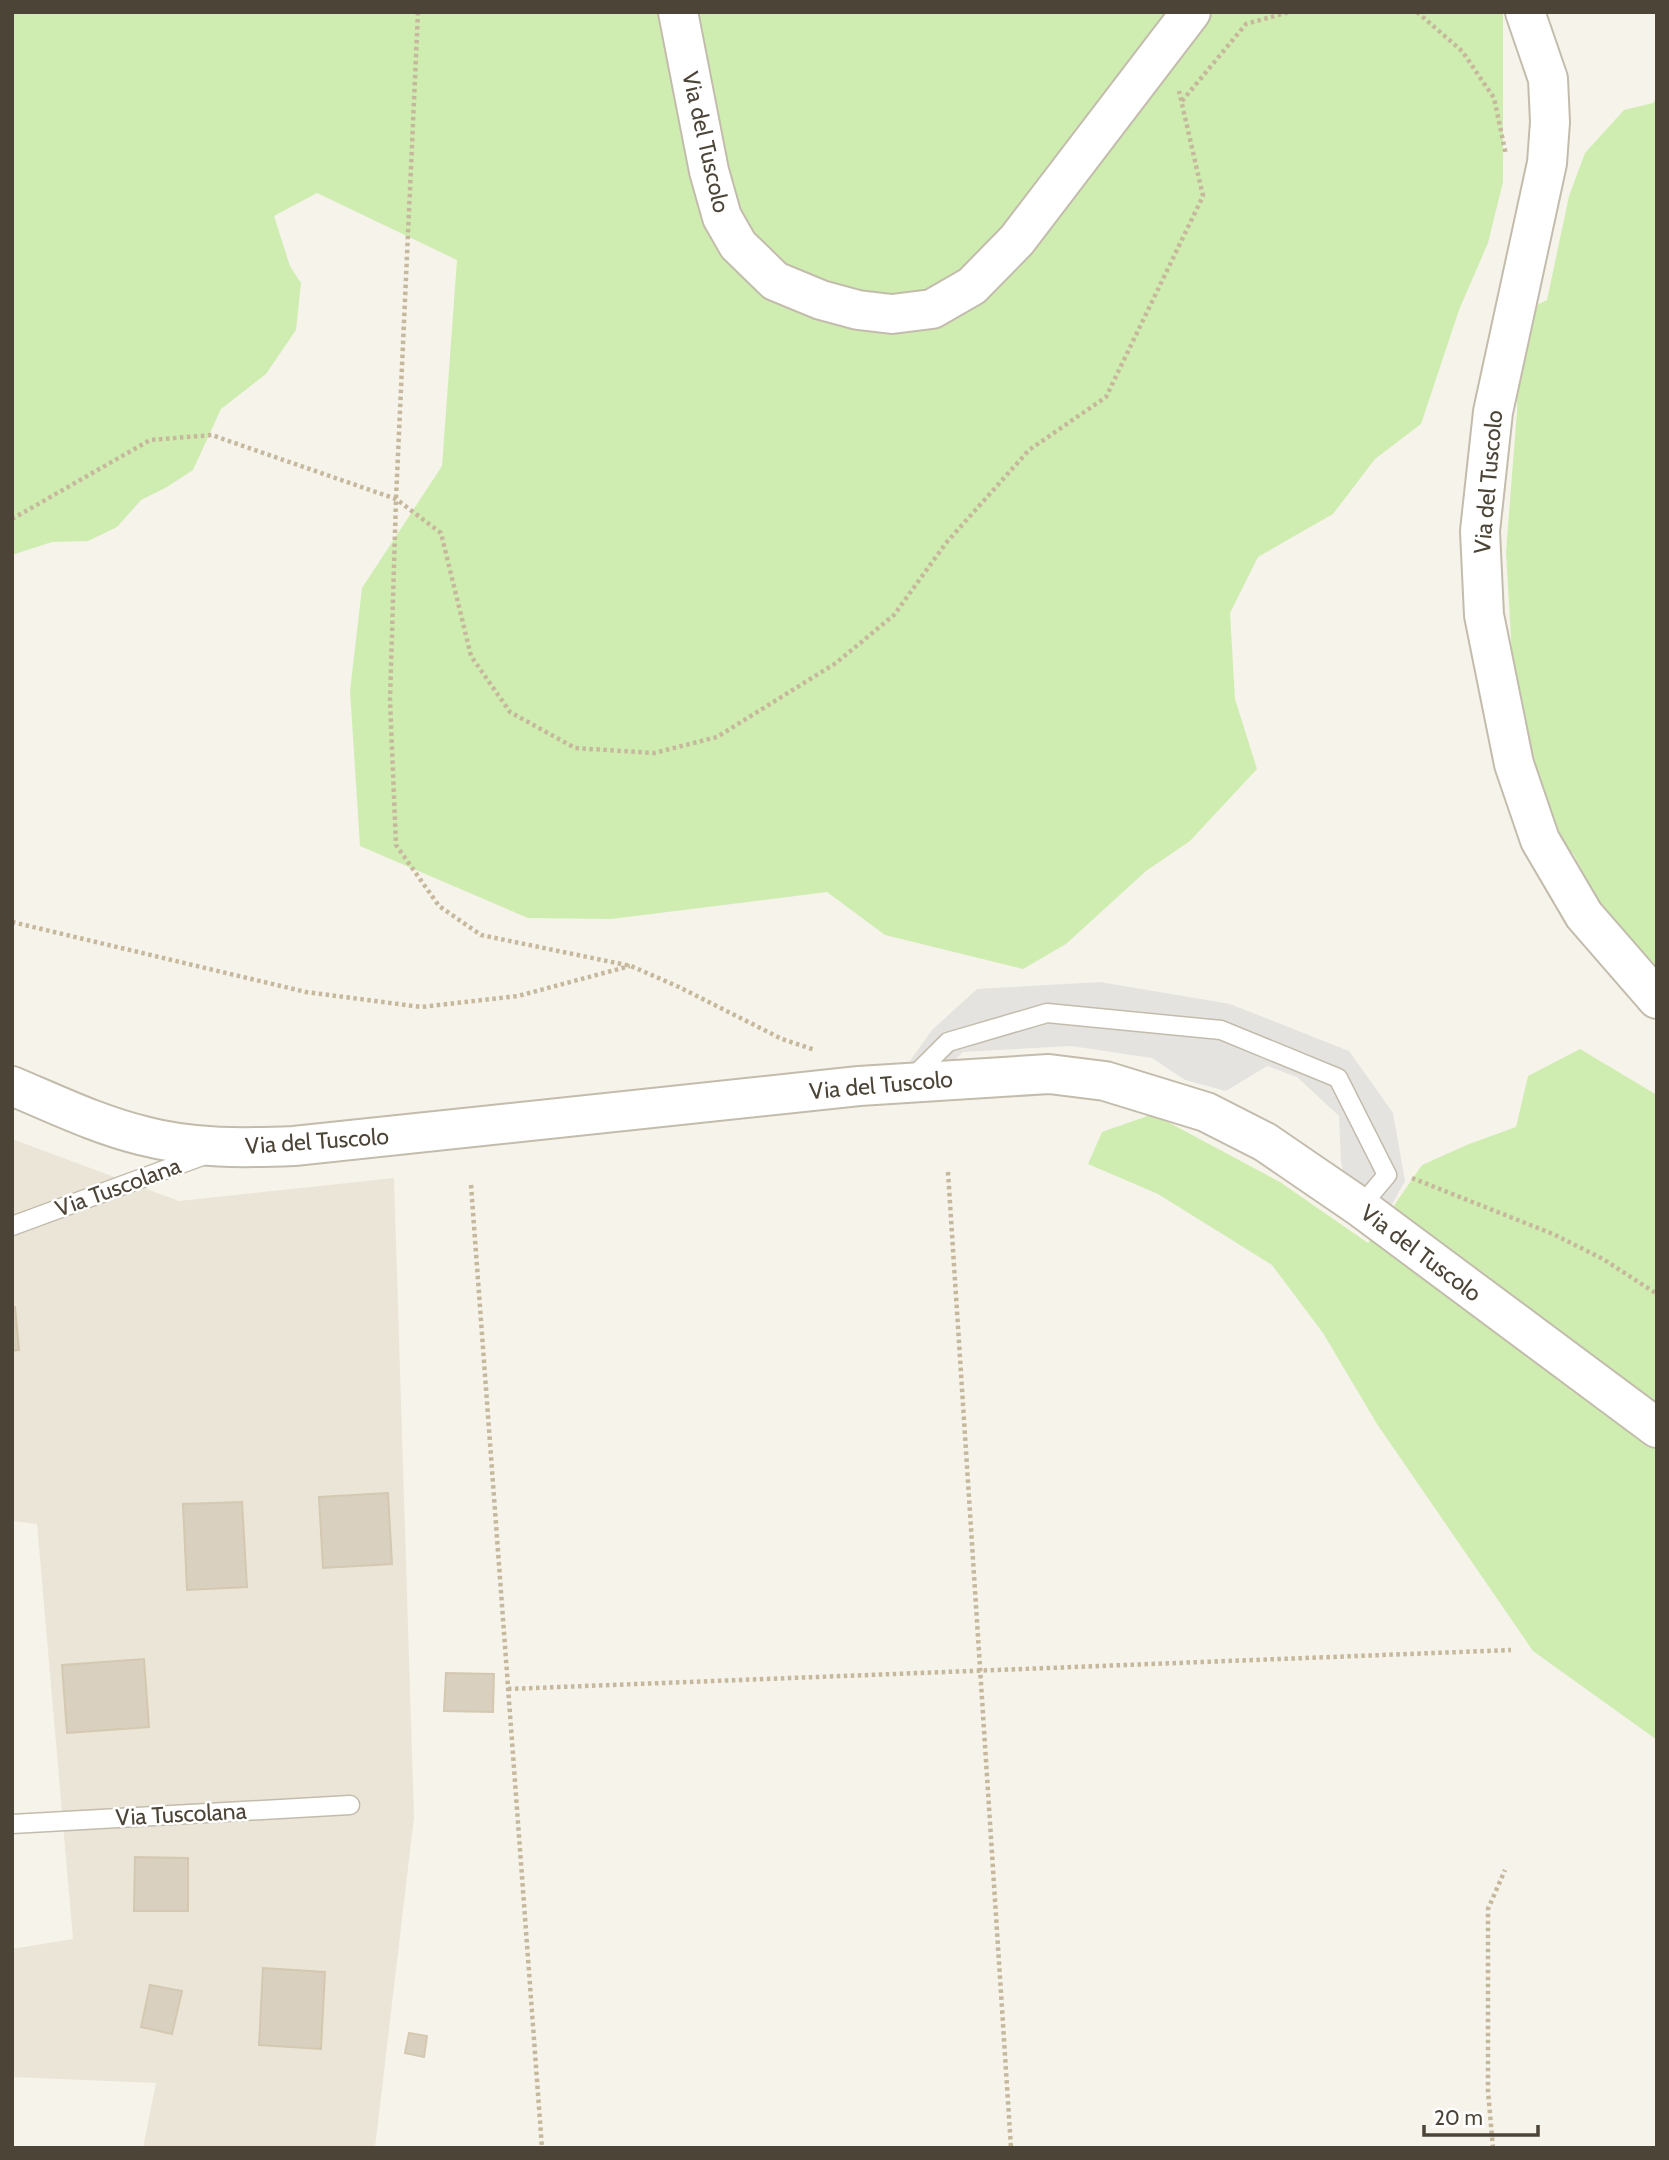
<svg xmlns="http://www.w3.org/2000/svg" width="1669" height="2160" font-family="Cabin,sans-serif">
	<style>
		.residential { fill: #ebe5d8 }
		.green { fill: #d0edb1 }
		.parking { fill: #e5e3df }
		.building { fill: #d9d0bf; stroke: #d5c8b1; stroke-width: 2 }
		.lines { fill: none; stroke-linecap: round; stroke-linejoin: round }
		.service-casing { stroke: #c3bcac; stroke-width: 21 }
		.tertiary-casing { stroke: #c3bcac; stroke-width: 42 }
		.path { stroke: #c6b89c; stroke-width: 4.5; stroke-dasharray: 3.5 3.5; stroke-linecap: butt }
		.service { stroke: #fff; stroke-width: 18 }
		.tertiary { stroke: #fff; stroke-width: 38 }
		.labels { text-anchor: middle; stroke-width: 5; stroke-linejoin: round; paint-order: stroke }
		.street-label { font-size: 23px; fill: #4c4437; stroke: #fff }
	</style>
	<rect width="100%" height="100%" fill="#f6f3eb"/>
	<!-- residential -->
	<polygon class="residential" points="12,1139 179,1201 394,1178 414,1817 375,2148 143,2148 156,2083 12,2077 12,1949 73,1939 37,1524 12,1521"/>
	<!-- green -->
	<g class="green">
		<polygon points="12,12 1503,12 1503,182 1488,243 1459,310 1421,424 1375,459 1333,514 1258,557 1230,613 1235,699 1257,769 1190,841 1146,871 1066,944 1023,969 885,935 827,892 611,919 528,918 360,846 350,691 362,588 442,466 457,260 317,193 274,216 290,266 301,283 296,330 266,374 221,409 193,470 167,487 141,500 117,527 88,541 52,542 12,555"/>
		<polygon points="1657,97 1657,967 1625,940 1595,896 1574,855 1548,828 1513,673 1506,552 1517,411 1518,359 1535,306 1547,300 1569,196 1585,153 1624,110 1653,103"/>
		<polygon points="1580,1049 1657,1095 1657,1740 1533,1651 1377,1424 1323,1333 1272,1265 1158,1194 1088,1164 1102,1132 1153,1114 1280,1182 1368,1243 1422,1165 1469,1144 1516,1127 1528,1076"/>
	</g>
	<!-- parking -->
	<polygon class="parking" points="1100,982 1230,1004 1349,1051 1393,1113 1405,1181 1390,1208 1345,1181 1341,1161 1339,1116 1297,1077 1267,1066 1226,1091 1185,1080 1152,1058 1071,1046 963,1052 947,1068 910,1061 932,1030 977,989"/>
	<!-- building -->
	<g class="building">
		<polygon points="12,1307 15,1307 19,1350 12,1351"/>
		<polygon points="388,1493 392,1564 323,1568 319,1497"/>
		<polygon points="242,1502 247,1587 187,1590 183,1504"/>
		<polygon points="144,1659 149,1727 67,1733 62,1665"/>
		<polygon points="446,1673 494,1674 493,1712 444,1711"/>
		<polygon points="135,1857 188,1858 188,1911 134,1911"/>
		<polygon points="263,1968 325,1972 321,2049 259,2045"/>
		<polygon points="150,1985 182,1991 172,2034 141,2027"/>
		<polygon points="409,2033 427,2036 424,2057 405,2053"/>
	</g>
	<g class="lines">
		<!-- service casing -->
		<g class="service-casing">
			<g id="service">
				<polyline points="913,1077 948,1042 1047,1013 1221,1030 1338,1078 1387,1175 1360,1207"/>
				<polyline points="12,1226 205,1155"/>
				<polyline points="12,1824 350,1805"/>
			</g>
		</g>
		<!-- tertiary casing -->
		<g class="tertiary-casing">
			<g id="tertiary">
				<polyline points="678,12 709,171 722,217 738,245 775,281 821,300 858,310 892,314 932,309 972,286 1017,240 1191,12"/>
				<polyline points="1525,12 1548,79 1550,122 1547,163 1493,412 1480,531 1484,615 1514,764 1540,840 1584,915 1657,999"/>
				<path d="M12,1086C55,1104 98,1125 144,1136C193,1149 244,1148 294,1146L859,1086L1049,1074L1105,1081L1206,1112L1265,1142L1360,1207L1657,1428"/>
			</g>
		</g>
		<!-- path -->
		<g class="path">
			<polyline points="418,12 396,499 390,700 396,845 439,906 481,935 631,966 679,987 782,1039 815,1050"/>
			<polyline points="1417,12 1462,51 1494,98 1506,155"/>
			<polyline points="1182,101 1246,24 1289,12"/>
			<polyline points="12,519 150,440 212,435 223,439 396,499 441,533 471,656 510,712 575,748 654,753 717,737 836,663 894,615 946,543 1029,450 1106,397 1203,196 1179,91"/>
			<polyline points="12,922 306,992 421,1007 518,996 630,966"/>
			<polyline points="948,1172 1011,2148"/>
			<polyline points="1412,1178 1553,1234 1603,1259 1657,1294"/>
			<polyline points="471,1185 542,2148"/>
			<polyline points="508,1689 1511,1650"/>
			<polyline points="1493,2148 1488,2091 1488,1909 1505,1870"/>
		</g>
		<!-- service -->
		<use href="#service" class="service"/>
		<!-- tertiary -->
		<use href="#tertiary" class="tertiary"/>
	</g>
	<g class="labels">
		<!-- street labels -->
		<g class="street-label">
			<text transform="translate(706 142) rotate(77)" y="8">Via del Tuscolo</text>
			<text transform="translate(1488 482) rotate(-85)" y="8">Via del Tuscolo</text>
			<text transform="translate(881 1085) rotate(-5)" y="8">Via del Tuscolo</text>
			<text transform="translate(317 1141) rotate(-4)" y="8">Via del Tuscolo</text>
			<text transform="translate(118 1187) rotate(-20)" y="8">Via Tuscolana</text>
			<text transform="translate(1421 1253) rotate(37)" y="8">Via del Tuscolo</text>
			<text transform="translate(181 1814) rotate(-3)" y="8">Via Tuscolana</text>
		</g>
	</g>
	<!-- border -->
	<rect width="1669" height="2160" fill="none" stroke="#4c4437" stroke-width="28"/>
	<!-- scale -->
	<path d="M1424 2125v10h114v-10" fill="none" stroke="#4c4437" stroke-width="3.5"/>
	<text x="1434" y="2125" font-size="21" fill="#4c4437" stroke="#ffffff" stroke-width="5" paint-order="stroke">20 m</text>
</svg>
